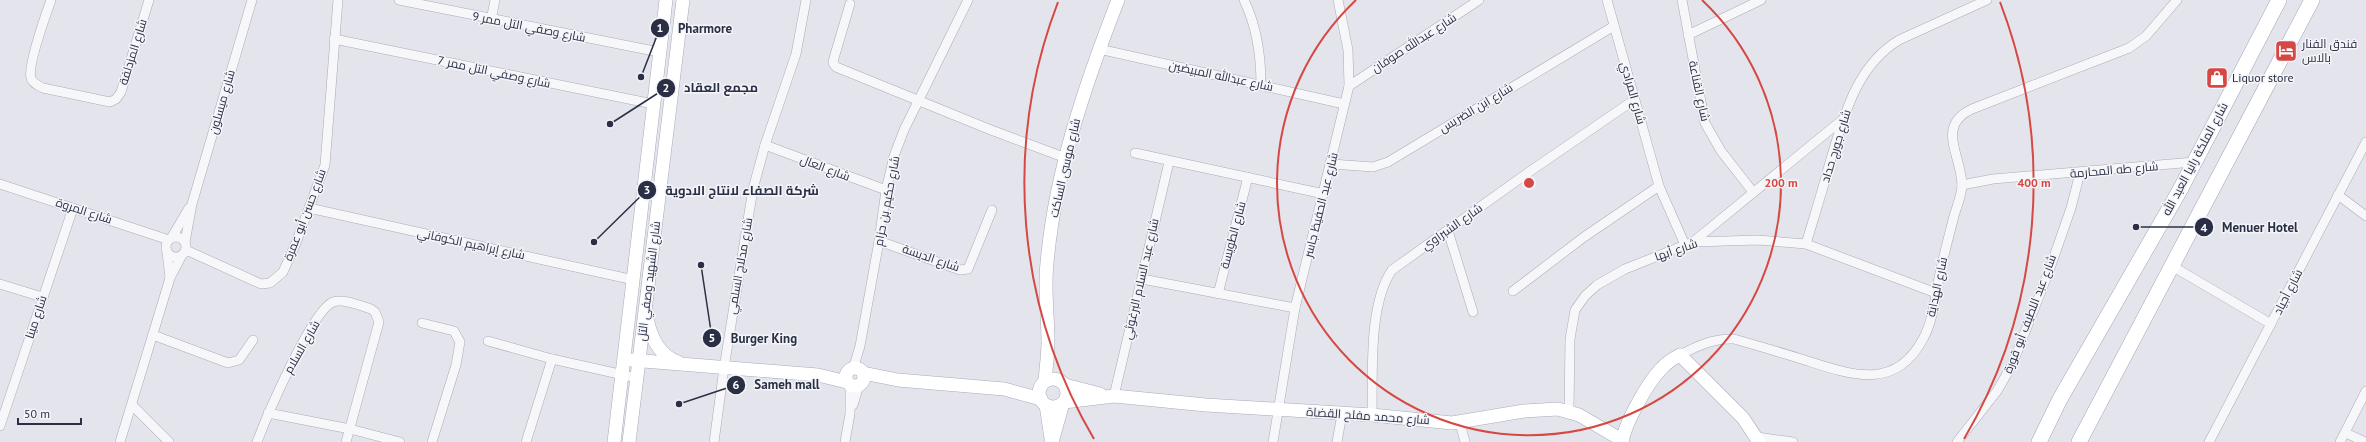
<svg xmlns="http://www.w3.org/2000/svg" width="2366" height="442" font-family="'PT Sans',Cairo,sans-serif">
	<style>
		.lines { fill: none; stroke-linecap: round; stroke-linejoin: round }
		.street-casing { stroke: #a8abb7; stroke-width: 10 }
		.secondary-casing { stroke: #a8abb7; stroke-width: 14 }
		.primary-casing { stroke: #a2a7b9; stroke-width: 16 }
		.street { stroke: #f7f7fa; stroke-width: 9 }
		.secondary { stroke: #fff; stroke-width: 13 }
		.primary { stroke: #fff; stroke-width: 15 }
		.ring { fill: none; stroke: #d64843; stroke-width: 2 }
		.labels { text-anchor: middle; stroke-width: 3; stroke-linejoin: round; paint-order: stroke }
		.street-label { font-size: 12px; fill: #2a2f46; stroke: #f4f5f9 }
		.poi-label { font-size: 12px; fill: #2a2f46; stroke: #f4f5f9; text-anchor: start }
		.centre { fill: #d64843; stroke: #f4f5f9; stroke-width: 2 }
		.ring-label { font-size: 12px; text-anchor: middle; font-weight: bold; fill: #d64843; stroke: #f4f5f9; stroke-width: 3; stroke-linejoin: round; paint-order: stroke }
		.leader { fill: none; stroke: #2a2f46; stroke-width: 1.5 }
		.callout-dot { fill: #2a2f46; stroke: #f4f5f9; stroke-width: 1.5 }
		.mark-label { font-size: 12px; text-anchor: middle; font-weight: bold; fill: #fff }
		.callout-label { font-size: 13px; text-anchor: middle; font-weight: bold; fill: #2a2f46; stroke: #f4f5f9; stroke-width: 3; stroke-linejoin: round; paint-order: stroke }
	</style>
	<rect width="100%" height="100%" fill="#e4e5ec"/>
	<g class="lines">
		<!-- street casing -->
		<g class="street-casing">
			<g id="street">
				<path d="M51,0C46,14 27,67 31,78C33,84 38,85 43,88L110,102L116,99L121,92L149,0"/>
				<polyline points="399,0 659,52"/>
				<path d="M1244,0C1257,27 1261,55 1261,85"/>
				<polyline points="1607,0 1659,186 1685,245"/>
				<polyline points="1682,0 1705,123 1721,151 1753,192"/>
				<polyline points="850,4 834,58 833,63 836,67 991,130 1066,158"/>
				<polyline points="491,20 495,0"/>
				<polyline points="1688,35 1761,0"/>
				<polyline points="334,39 653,104"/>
				<polyline points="1099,49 1344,104"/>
				<polyline points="1349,86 1479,0"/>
				<polyline points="765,145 886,190"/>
				<polyline points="1135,153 1324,194"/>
				<polyline points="1332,164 1373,167 1388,162 1614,26"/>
				<polyline points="0,184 169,240"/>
				<polyline points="1962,185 1993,179 2194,162"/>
				<polyline points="2338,195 2366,216"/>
				<polyline points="309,208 634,280"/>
				<polyline points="1448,231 1473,312"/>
				<circle cx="176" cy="247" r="10"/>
				<polyline points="172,237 189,208"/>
				<polyline points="879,241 960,270 968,269 992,210"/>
				<polyline points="185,242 192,204 252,0"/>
				<polyline points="1693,242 1842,120"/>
				<path d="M1806,244C1814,217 1823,189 1830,162C1844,116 1856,66 1899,40L1987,0"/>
				<polyline points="186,250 261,284 270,283 283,272 296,243 325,165 338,0"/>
				<polyline points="167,252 170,278"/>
				<polyline points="2172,266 2271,324"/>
				<polyline points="1142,279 1295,308"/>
				<polyline points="0,284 42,297"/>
				<polyline points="1513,291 1584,237 1659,186"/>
				<polyline points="1218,294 1248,177"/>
				<polyline points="422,323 454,331 460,342 456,365 432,442"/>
				<polyline points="153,335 228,363 239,360 253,340"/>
				<polyline points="488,341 552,359 637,378"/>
				<path d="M1680,355C1697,346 1714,338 1734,339C1755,345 1776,351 1798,358C1844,372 1893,395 1923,339C1933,321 1935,298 1939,278C1943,257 1949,236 1954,216C1957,206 1961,197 1962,186C1962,156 1935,126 1972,109L2129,48L2146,36L2177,0"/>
				<polyline points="853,369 860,346 879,241 886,190 894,156 904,130 968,0"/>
				<polyline points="1114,396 1169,162"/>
				<polyline points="132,405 169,442"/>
				<polyline points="853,405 859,385"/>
				<polyline points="1569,410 1570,339 1575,310 1585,296 1597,285 1625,269 1693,242 1758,240 1806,244 1936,293"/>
				<polyline points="268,413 350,429 400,442"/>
				<path d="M1372,415C1373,374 1368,305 1392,270L1529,172L1634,100"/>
				<polyline points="1460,423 1465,442"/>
				<polyline points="0,426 73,208"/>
				<polyline points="2346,433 2365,442"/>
				<polyline points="1757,437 1793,442"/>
				<polyline points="120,442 170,278 182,255"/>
				<path d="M257,442C266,418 312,310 333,302C343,298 361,306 371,309L375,312L379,322L346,442"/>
				<polyline points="526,442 552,359"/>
				<polyline points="714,442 724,368 753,189 765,145 796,54 806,0"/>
				<polyline points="845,442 850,414 850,384"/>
				<polyline points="1273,442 1295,308 1349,86 1348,50 1338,0"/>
				<polyline points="1337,442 1342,414"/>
				<polyline points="1957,442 1997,391 2012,365 2049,271 2071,208 2080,173"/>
				<polyline points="2209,442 2366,142"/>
				<polyline points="2340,442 2366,391"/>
			</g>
		</g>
		<!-- secondary casing -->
		<g class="secondary-casing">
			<g id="secondary">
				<path d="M647,319C651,337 659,356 678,362"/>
				<polyline points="631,360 818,375 847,382"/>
				<circle cx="855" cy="377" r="9"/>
				<polyline points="863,373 898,380 1004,389 1041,399"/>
				<circle cx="1053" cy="393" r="14"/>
				<path d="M1045,381C1046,368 1048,355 1048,342C1048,316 1044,289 1047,263C1055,172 1085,85 1118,0"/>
				<polyline points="1065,385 1100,394"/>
				<polyline points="1064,402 1114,396 1206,405 1372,415 1452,423 1524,411 1558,409 1579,415 1622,440"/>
				<polyline points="1046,405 1051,438"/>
				<polyline points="614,442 666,0"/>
				<polyline points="629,442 683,0"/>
				<polyline points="1052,442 1063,403"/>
				<path d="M1622,442C1625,423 1647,384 1660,370C1666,363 1672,359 1680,355L1743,418L1759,442"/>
			</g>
		</g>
		<!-- primary casing -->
		<g class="primary-casing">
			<g id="primary">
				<polyline points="2039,442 2060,399 2180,190 2279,0"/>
				<polyline points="2079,442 2312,0"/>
			</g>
		</g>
		<!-- street -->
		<use href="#street" class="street"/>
		<!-- secondary -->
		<use href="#secondary" class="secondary"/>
		<!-- primary -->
		<use href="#primary" class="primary"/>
	</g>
	<!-- distance rings -->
	<g class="ring">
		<path d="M1702 0A252 252 0 1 1 1356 0"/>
		<path d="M1094 439A505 505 0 0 1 1058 2M2000 2A505 505 0 0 1 1964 439"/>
	</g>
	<!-- icons -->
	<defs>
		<g id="hotel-square" transform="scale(1.15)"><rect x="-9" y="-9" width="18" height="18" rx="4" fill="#d64843" stroke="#f4f5f9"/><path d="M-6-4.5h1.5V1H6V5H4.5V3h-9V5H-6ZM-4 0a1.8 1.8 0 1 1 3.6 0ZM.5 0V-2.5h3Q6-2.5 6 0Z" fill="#fff"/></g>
		<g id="shop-square" transform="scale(1.15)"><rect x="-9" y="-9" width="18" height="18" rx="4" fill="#d64843" stroke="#f4f5f9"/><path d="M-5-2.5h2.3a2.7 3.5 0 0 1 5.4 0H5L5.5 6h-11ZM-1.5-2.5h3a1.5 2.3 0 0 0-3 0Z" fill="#fff"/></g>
	</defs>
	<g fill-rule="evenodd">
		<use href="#hotel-square" x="2286" y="51"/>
		<use href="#shop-square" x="2217" y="78"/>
	</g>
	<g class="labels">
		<!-- street labels -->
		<g class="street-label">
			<text transform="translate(529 27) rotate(11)" y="4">شارع وصفي التل ممر 9</text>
			<text transform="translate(1414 43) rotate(-33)" y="4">شارع عبدالله صوفان</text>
			<text transform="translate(133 52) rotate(-73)" y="4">شارع المزدلفة</text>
			<text transform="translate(494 72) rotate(12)" y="4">شارع وصفي التل ممر 7</text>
			<text transform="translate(1221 76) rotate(12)" y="4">شارع عبدالله المبيضين</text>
			<text transform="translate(1699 91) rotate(78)" y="4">شارع القناعة</text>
			<text transform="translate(1633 93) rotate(74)" y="4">شارع المرادي</text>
			<text transform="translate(222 102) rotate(-74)" y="4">شارع ميسلون</text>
			<text transform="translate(1476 108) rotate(-31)" y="4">شارع ابن الضريس</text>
			<text transform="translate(1836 146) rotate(-73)" y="4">شارع جورج حداد</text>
			<text transform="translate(2195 159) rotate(-62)" y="4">شارع الملكة رانيا العبد الله</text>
			<text transform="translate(825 168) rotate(21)" y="4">شارع العال</text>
			<text transform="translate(1065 168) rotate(-77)" y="4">شارع موسى الساكت</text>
			<text transform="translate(2114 170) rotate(-5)" y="4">شارع طه المحارمة</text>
			<text transform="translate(887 201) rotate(-79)" y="4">شارع حكيم بن حزام</text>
			<text transform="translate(1321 205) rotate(-76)" y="4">شارع عبد الحفيظ جاسر</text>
			<text transform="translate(84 211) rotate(18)" y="4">شارع المروة</text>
			<text transform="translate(305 215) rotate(-69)" y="4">شارع حسن أبو عمرة</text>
			<text transform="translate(1452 227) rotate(-35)" y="4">شارع الشبراوي</text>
			<text transform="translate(1233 235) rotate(-75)" y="4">شارع الطويسة</text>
			<text transform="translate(471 244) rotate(12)" y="4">شارع إبراهيم الكوفاني</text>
			<text transform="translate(1676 250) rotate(-19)" y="4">شارع أبها</text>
			<text transform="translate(931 258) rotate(19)" y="4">شارع الديسة</text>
			<text transform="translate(740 266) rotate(-80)" y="4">شارع مدلاج السلمي</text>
			<text transform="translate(1141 279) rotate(-77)" y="4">شارع عبد السلام البرغوثي</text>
			<text transform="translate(649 281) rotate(-83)" y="4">شارع الشهيد وصفي التل</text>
			<text transform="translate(1937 287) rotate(-78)" y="4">شارع الهداية</text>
			<text transform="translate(2288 292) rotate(-63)" y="4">شارع أجياد</text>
			<text transform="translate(2030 314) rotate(-69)" y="4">شارع عبد اللطيف أبو قورة</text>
			<text transform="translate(36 317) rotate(-72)" y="4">شارع مينا</text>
			<text transform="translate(302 347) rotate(-60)" y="4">شارع السلام</text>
			<text transform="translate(1368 416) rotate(4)" y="4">شارع محمد مفلح القضاة</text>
		</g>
		<!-- poi labels -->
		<g class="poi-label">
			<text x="2302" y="48">فندق الفنار<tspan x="2302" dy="14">بالاس</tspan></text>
			<text x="2232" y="82">Liquor store</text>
		</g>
	</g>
	<circle cx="1529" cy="183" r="6" class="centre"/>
	<g class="ring-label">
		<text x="1781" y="187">200 m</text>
		<text x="2034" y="187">400 m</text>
	</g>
	<!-- callouts -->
	<path class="leader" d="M641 77L660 28M610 124L666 88M594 242L647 190M2136 227L2204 227M701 265L712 338M679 404L736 385"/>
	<g class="callout-dot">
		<circle cx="641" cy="77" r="4"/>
		<circle cx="610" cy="124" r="4"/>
		<circle cx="594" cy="242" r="4"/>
		<circle cx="2136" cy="227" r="4"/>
		<circle cx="701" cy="265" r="4"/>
		<circle cx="679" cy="404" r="4"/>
		<circle cx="660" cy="28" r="10"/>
		<circle cx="666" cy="88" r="10"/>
		<circle cx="647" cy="190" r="10"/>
		<circle cx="2204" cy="227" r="10"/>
		<circle cx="712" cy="338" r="10"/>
		<circle cx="736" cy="385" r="10"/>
	</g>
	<g class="mark-label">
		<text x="660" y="32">1</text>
		<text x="666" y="92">2</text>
		<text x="647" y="194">3</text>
		<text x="2204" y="232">4</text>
		<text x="712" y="342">5</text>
		<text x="736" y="389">6</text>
	</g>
	<g class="callout-label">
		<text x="705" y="33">Pharmore</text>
		<text x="721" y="92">مجمع العقاد</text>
		<text x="742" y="195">شركة الصفاء لانتاج الادوية</text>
		<text x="2260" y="232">Menuer Hotel</text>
		<text x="764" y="343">Burger King</text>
		<text x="787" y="389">Sameh mall</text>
	</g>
	<!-- scale -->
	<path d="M18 418v6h63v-6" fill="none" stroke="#2a2f46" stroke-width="2"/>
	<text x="24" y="418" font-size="12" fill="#2a2f46" stroke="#f4f5f9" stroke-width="3" paint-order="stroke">50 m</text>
</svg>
